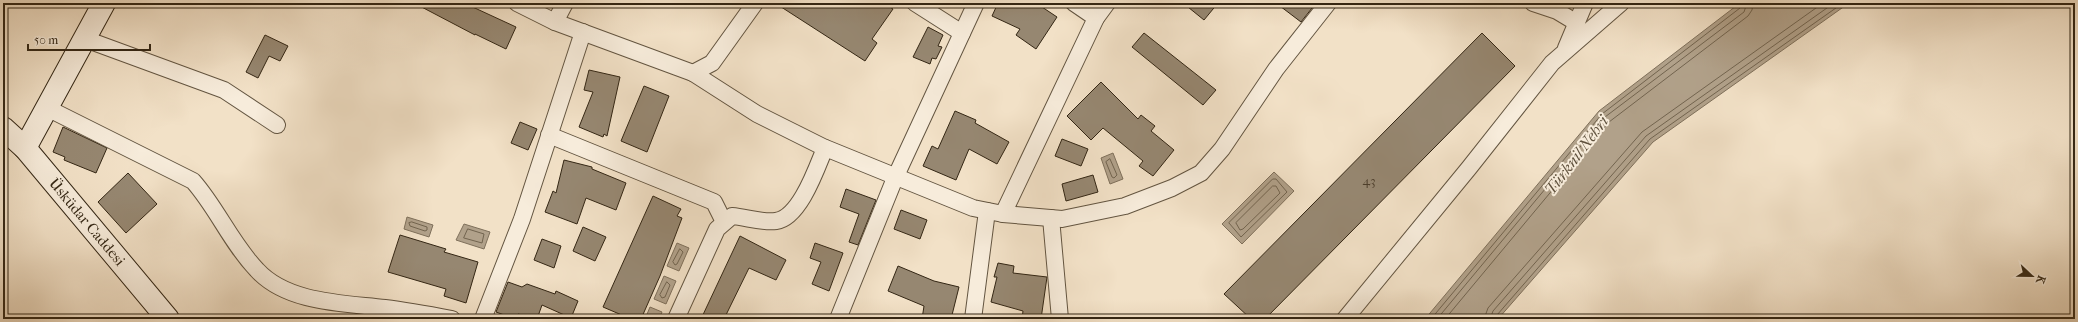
<svg xmlns="http://www.w3.org/2000/svg" width="2078" height="322" font-family="'IM FELL French Canon',serif">
	<style>
		.water { fill: #b1a18a; stroke: #7f705b }
		.lines { fill: none; stroke-linecap: round; stroke-linejoin: round }
		.shore { stroke: #72644f; stroke-width: 1 }
		.building { fill: #968771; stroke: #332614 }
		.street-casing { stroke: #635541; stroke-width: 18 }
		.secondary-casing { stroke: #332614; stroke-width: 24 }
		.street { stroke: #f7ecdb; stroke-width: 16 }
		.secondary { stroke: #f7ecdb; stroke-width: 22 }
		.labels { text-anchor: middle; stroke-width: 4; stroke-linejoin: round; paint-order: stroke }
		.number-label { font-size: 13px; fill: #4c3e2b }
		.street-label { font-size: 15px; fill: #332614; stroke: #f7ecdb }
		.water-label { font-size: 16px; font-style: italic; fill: #5f513d; stroke: #f7ecdb }
	</style>
	<rect width="100%" height="100%" fill="#f2e1c7"/>
	<filter id="stains"><feTurbulence type="fractalNoise" baseFrequency=".005" numOctaves="4"/><feColorMatrix values="0 0 0 0 .2 0 0 0 0 .09 0 0 0 0 .02 0 0 0 .5 -.17"/></filter>
	<radialGradient id="worn" r=".72"><stop offset=".6" stop-color="#630" stop-opacity="0"/><stop offset="1" stop-color="#630" stop-opacity=".3"/></radialGradient>
	<!-- water -->
	<g class="water">
		<polygon points="1740,3 1849,3 1653,142 1498,319 1425,319 1599,111"/>
		<polygon points="1113,153 1123,179 1110,184 1101,158"/>
		<polygon points="1274,172 1294,191 1242,244 1222,224"/>
		<polygon points="407,217 433,225 429,237 404,229"/>
		<polygon points="464,224 490,232 484,249 456,240"/>
		<polygon points="677,243 689,248 679,271 667,266"/>
		<polygon points="664,276 676,281 666,304 654,299"/>
		<polygon points="650,307 662,312 659,319 645,319"/>
	</g>
	<g class="lines">
		<!-- shore -->
		<g class="shore">
			<polygon points="1110,159 1117,175 1114,178 1112,177 1106,162"/>
			<polygon points="1273,179 1276,179 1287,192 1241,237 1229,223"/>
			<polygon points="1273,186 1276,186 1280,193 1243,229 1240,230 1236,223"/>
			<polygon points="412,222 427,227 427,230 425,231 410,226 409,223"/>
			<polygon points="468,229 484,234 482,243 464,238"/>
			<polygon points="680,249 683,252 677,264 675,265 673,262"/>
			<polygon points="667,282 670,285 665,297 662,298 660,295"/>
			<polyline points="1431,319 1602,114 1740,8 1742,3"/>
			<polyline points="1437,319 1605,117 1744,12 1747,3"/>
			<polyline points="1445,319 1609,122 1748,16 1752,10 1753,3"/>
			<polyline points="1484,319 1488,308 1642,132 1823,3"/>
			<polyline points="1490,319 1493,311 1646,136 1834,3"/>
			<polyline points="1495,319 1497,315 1650,139 1843,3"/>
		</g>
	</g>
	<!-- building -->
	<g class="building">
		<polygon points="414,3 464,3 516,27 506,49 475,34 475,35"/>
		<polygon points="775,3 883,3 893,9 872,39 877,43 865,61"/>
		<polygon points="998,3 1036,3 1057,17 1036,49 1016,35 1020,29 992,16"/>
		<polygon points="1183,3 1218,3 1204,20"/>
		<polygon points="1276,3 1316,3 1301,22"/>
		<polygon points="928,27 943,35 938,46 942,47 936,59 932,58 930,64 913,57"/>
		<polygon points="1144,33 1216,90 1203,105 1132,47"/>
		<polygon points="1482,33 1515,66 1265,319 1251,319 1224,294"/>
		<polygon points="265,35 288,46 280,61 269,56 258,78 246,72"/>
		<polygon points="589,70 620,77 607,136 604,134 603,137 579,127 593,92 584,90"/>
		<polygon points="1101,82 1138,119 1141,115 1155,126 1151,131 1174,150 1153,176 1139,166 1143,161 1103,128 1091,140 1067,116"/>
		<polygon points="644,86 669,96 647,152 621,141"/>
		<polygon points="955,111 976,120 975,123 1009,142 997,164 969,149 956,180 923,166 932,146 938,149"/>
		<polygon points="520,122 537,129 528,150 511,143"/>
		<polygon points="63,127 107,148 96,173 64,160 65,157 53,152"/>
		<polygon points="1062,139 1088,149 1081,166 1055,156"/>
		<polygon points="564,160 592,167 592,169 626,183 616,210 586,198 577,224 545,212 553,191 556,193"/>
		<polygon points="128,173 157,204 126,233 98,202"/>
		<polygon points="1093,175 1098,192 1066,201 1062,184"/>
		<polygon points="846,189 876,200 858,245 849,242 859,214 840,207"/>
		<polygon points="653,196 681,209 677,216 682,218 660,276 641,319 631,319 603,307"/>
		<polygon points="901,210 927,220 920,239 894,229"/>
		<polygon points="583,227 606,237 595,261 573,251"/>
		<polygon points="400,235 446,249 444,252 478,262 466,303 444,296 446,289 388,272"/>
		<polygon points="740,236 786,260 776,280 749,268 724,319 701,319"/>
		<polygon points="542,239 561,246 554,268 534,260"/>
		<polygon points="815,243 843,253 829,291 812,284 821,262 810,258"/>
		<polygon points="998,263 1014,266 1013,273 1047,277 1041,319 1022,319 1023,311 991,302 997,277 994,277"/>
		<polygon points="898,266 934,281 959,287 951,319 922,319 924,306 888,291"/>
		<polygon points="508,282 522,287 527,284 555,294 556,291 578,301 571,318 542,305 537,319 518,314 515,319 496,312"/>
	</g>
	<g class="lines">
		<!-- street casing -->
		<g class="street-casing">
			<g id="street">
				<polyline points="517,3 555,22 693,73"/>
				<polyline points="755,3 712,63 693,73 757,114 823,147 973,208 1003,214 1096,18 1107,3"/>
				<polyline points="915,3 962,33"/>
				<polyline points="1074,3 1096,18"/>
				<polyline points="1533,3 1557,11 1577,23"/>
				<polyline points="555,22 565,3"/>
				<polyline points="85,39 224,90 277,125"/>
				<polyline points="1566,48 1585,3"/>
				<path d="M47,108L193,181C217,208 231,243 257,270C287,303 343,303 385,308C408,311 430,315 452,319"/>
				<polyline points="549,135 714,202 724,222"/>
				<polyline points="1003,214 1062,219 1125,206 1172,188 1201,173 1222,149 1276,69 1328,3"/>
				<polyline points="1051,218 1060,319"/>
				<polyline points="483,319 522,219 583,32"/>
				<path d="M676,319L717,229L732,216C746,217 762,223 776,221C800,218 817,167 825,148"/>
				<polyline points="838,319 895,178 976,3"/>
				<polyline points="973,319 987,211"/>
				<polyline points="1345,319 1469,168 1552,63 1621,3"/>
			</g>
		</g>
		<!-- secondary casing -->
		<g class="secondary-casing">
			<g id="secondary">
				<polyline points="3,128 25,148 168,319"/>
				<polyline points="25,148 104,3"/>
			</g>
		</g>
		<!-- street -->
		<use href="#street" class="street"/>
		<!-- secondary -->
		<use href="#secondary" class="secondary"/>
	</g>
	<g class="labels">
		<!-- number labels -->
		<g class="number-label">
			<text x="1369" y="185">43</text>
		</g>
		<!-- street labels -->
		<g class="street-label">
			<text transform="translate(87 222) rotate(50)" y="5">Üsküdar Caddesi</text>
		</g>
		<!-- water labels -->
		<g class="water-label">
			<text transform="translate(1576 155) rotate(-53)" y="6">Türknil Nehri</text>
		</g>
	</g>
	<!-- margin -->
	<rect width="2078" height="322" fill="none" stroke="#f2e1c7" stroke-width="16"/>
	<rect x="4" y="4" width="2070" height="314" fill="none" stroke="#332614" stroke-width="2"/>
	<rect x="8" y="8" width="2062" height="306" fill="none" stroke="#332614"/>
	<!-- north arrow -->
	<g transform="translate(2032 276) rotate(112)" stroke="#f7ecdb" stroke-width="3" paint-order="stroke">
	<path d="M0-3L7 15L0 10L-7 15Z" fill="#332614"/>
	<text y="-6" font-size="11" font-weight="bold" text-anchor="middle" fill="#332614">K</text>
	</g>
	<!-- scale -->
	<path d="M28 44v6h122v-6" fill="none" stroke="#332614" stroke-width="2"/>
	<text x="34" y="44" font-size="12" fill="#332614" stroke="#f7ecdb" stroke-width="3" paint-order="stroke">50 m</text>
	<rect width="100%" height="100%" filter="url(#stains)"/>
	<rect width="100%" height="100%" fill="url(#worn)"/>
</svg>
